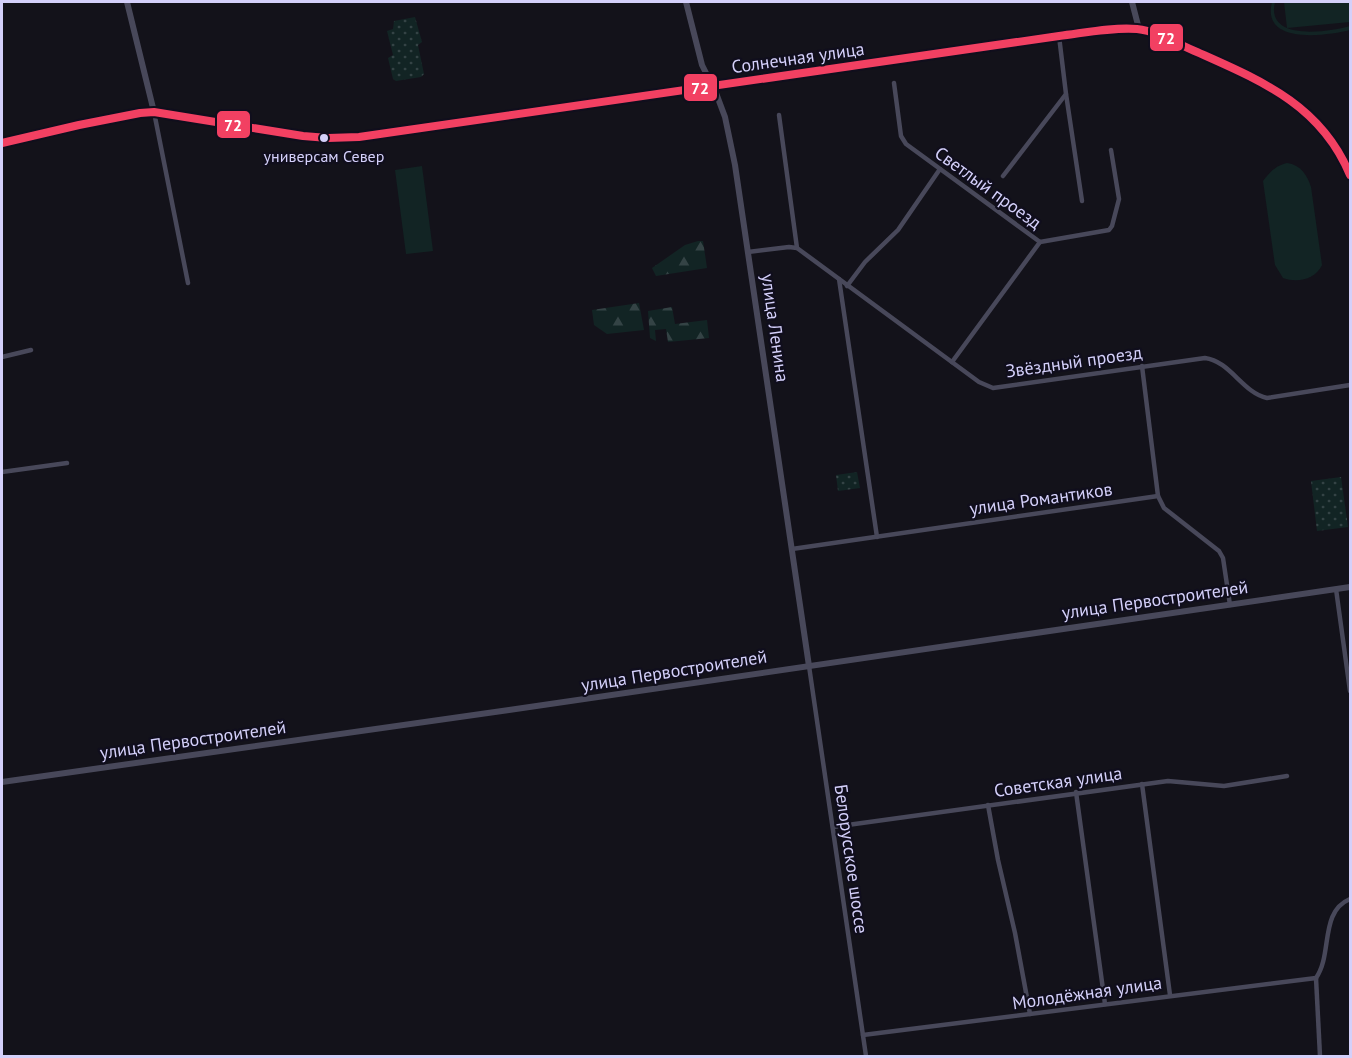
<svg xmlns="http://www.w3.org/2000/svg" width="1352" height="1058" font-family="'PT Sans',sans-serif">
	<style>
		.forest { fill: url(#forest-firs) }
		.park { fill: url(#park-dots) }
		.garden { fill: #122424 }
		.lines { fill: none; stroke-linecap: round; stroke-linejoin: round }
		.minor { stroke: #48485a; stroke-width: 4.5 }
		.tertiary { stroke: #48485a; stroke-width: 6 }
		.bus-1-casing { stroke: #100e1d; stroke-width: 12 }
		.bus-1 { stroke: #f24062; stroke-width: 8 }
		.bus-dot { fill: #d4d0fa; stroke: #100e1d; stroke-width: 2 }
		.labels { text-anchor: middle; stroke-width: 4.5; stroke-linejoin: round; paint-order: stroke }
		.bus-label { font-size: 16px; fill: #d4d0fa; stroke: #100e1d }
		.street-label { font-size: 18px; fill: #d4d0fa; stroke: #100e1d }
		.line-badge { stroke: #100e1d; stroke-width: 2 }
		.badge-label { font-size: 16px; text-anchor: middle; font-weight: bold; fill: #fff }
	</style>
	<defs>
		<pattern id="forest-firs" width="22" height="20" patternUnits="userSpaceOnUse" patternTransform="scale(1.5)"><rect width="22" height="20" fill="#122424"/><path d="M5 1l3.5 6h-7zM16 11l3.5 6h-7z" fill="#344345"/></pattern>
		<pattern id="park-dots" width="8" height="8" patternUnits="userSpaceOnUse" patternTransform="scale(1.5)"><rect width="8" height="8" fill="#122424"/><path d="M2 2h.1M6 6h.1" fill="none" stroke="#344345" stroke-width="1.8" stroke-linecap="round"/></pattern>
	</defs>
	<rect width="100%" height="100%" fill="#13121a"/>
	<!-- forest -->
	<g class="forest">
		<polygon points="698,241 703,241 707,268 656,276 652,268 685,245"/>
		<polygon points="639,303 644,330 607,334 594,325 592,310"/>
		<polygon points="672,307 675,324 707,320 709,338 668,342 666,329 655,330 656,341 650,338 648,311"/>
	</g>
	<!-- park -->
	<g class="park">
		<polygon points="415,17 422,42 418,45 424,74 421,77 396,81 393,79 388,58 393,55 387,31 393,29 394,21"/>
		<polygon points="857,472 860,488 838,491 836,475"/>
		<polygon points="1341,477 1348,527 1317,531 1311,481"/>
	</g>
	<!-- garden -->
	<g class="garden">
		<path d="M1272,2H1275C1265,42 1329,32 1350,26V30C1326,36 1261,45 1272,2Z"/>
		<polygon points="1284,2 1350,2 1350,22 1287,28"/>
		<path d="M1287,163C1301,165 1307,175 1311,187L1322,265C1315,280 1297,283 1283,278L1275,265L1263,181C1270,172 1275,166 1287,163Z"/>
		<polygon points="422,166 433,251 406,254 395,170"/>
	</g>
	<g class="lines">
		<!-- minor -->
		<g class="minor">
			<polyline points="894,83 901,136 906,144 1040,242 1109,230 1112,226 1119,199 1111,150"/>
			<polyline points="1066,94 1082,201"/>
			<polyline points="154,112 188,283"/>
			<polyline points="779,115 797,248"/>
			<polyline points="1003,176 1066,94 1059,36"/>
			<path d="M748,252L789,247L797,248L979,382L993,388L1205,358C1230,361 1243,393 1267,398L1350,385"/>
			<polyline points="839,279 877,537"/>
			<polyline points="847,286 865,262 898,230 940,169"/>
			<polyline points="2,357 31,350"/>
			<polyline points="952,362 1040,242"/>
			<polyline points="1142,366 1158,496"/>
			<polyline points="2,472 67,463"/>
			<polyline points="792,549 1158,496 1164,508 1219,551 1223,558 1230,605"/>
			<polyline points="1336,589 1350,691"/>
			<polyline points="809,666 866,1056"/>
			<polyline points="1142,784 1170,995"/>
			<polyline points="1076,792 1105,1004"/>
			<polyline points="988,805 998,860 1015,933 1030,1014"/>
			<polyline points="833,827 1168,781 1224,786 1287,776"/>
			<path d="M1316,978C1333,954 1319,912 1350,899"/>
			<polyline points="1316,978 1320,1056"/>
			<polyline points="863,1035 1316,978"/>
		</g>
		<!-- tertiary -->
		<g class="tertiary">
			<polyline points="127,2 154,112"/>
			<polyline points="686,2 702,65 716,93 725,117 735,165 809,666"/>
			<polyline points="1132,2 1139,29"/>
			<path d="M2,143L79,125L140,113L154,112L303,136L328,138L359,137L1059,36C1084,33 1112,27 1137,29C1157,31 1178,44 1197,52C1262,81 1321,105 1350,175"/>
			<polyline points="2,782 509,710 1350,587"/>
		</g>
		<!-- bus-1 casing -->
		<g class="bus-1-casing">
			<path id="bus-1" d="M2,143L79,125L140,113L154,112L303,136L328,138L359,137L1059,36C1084,33 1112,27 1137,29C1157,31 1178,44 1197,52C1262,81 1321,105 1350,175"/>
		</g>
		<!-- bus-1 -->
		<use href="#bus-1" class="bus-1"/>
	</g>
	<!-- markers -->
	<circle class="bus-dot" cx="324" cy="138" r="5"/>
	<g class="labels">
		<!-- bus labels -->
		<g class="bus-label">
			<text x="324" y="162">универсам Север</text>
		</g>
		<!-- street labels -->
		<g class="street-label">
			<text transform="translate(798 58) rotate(-8)" y="6">Солнечная улица</text>
			<text transform="translate(988 188) rotate(36)" y="6">Светлый проезд</text>
			<text transform="translate(775 328) rotate(82)" y="6">улица Ленина</text>
			<text transform="translate(1074 362) rotate(-8)" y="6">Звёздный проезд</text>
			<text transform="translate(1041 499) rotate(-8)" y="6">улица Романтиков</text>
			<text transform="translate(1155 600) rotate(-8)" y="6">улица Первостроителей</text>
			<text transform="translate(674 671) rotate(-9)" y="6">улица Первостроителей</text>
			<text transform="translate(193 740) rotate(-8)" y="6">улица Первостроителей</text>
			<text transform="translate(1058 782) rotate(-8)" y="6">Советская улица</text>
			<text transform="translate(851 859) rotate(82)" y="6">Белорусское шоссе</text>
			<text transform="translate(1087 993) rotate(-8)" y="6">Молодёжная улица</text>
		</g>
	</g>
	<g class="line-badge">
		<rect x="1149" y="23" width="35" height="29" rx="6" fill="#f24062"/>
		<rect x="683" y="73" width="35" height="29" rx="6" fill="#f24062"/>
		<rect x="216" y="110" width="35" height="29" rx="6" fill="#f24062"/>
	</g>
	<g class="badge-label">
		<text x="1166" y="44">72</text>
		<text x="700" y="94">72</text>
		<text x="233" y="131">72</text>
	</g>
	<!-- border -->
	<rect width="1352" height="1058" fill="none" stroke="#d4d0fa" stroke-width="6"/>
</svg>
